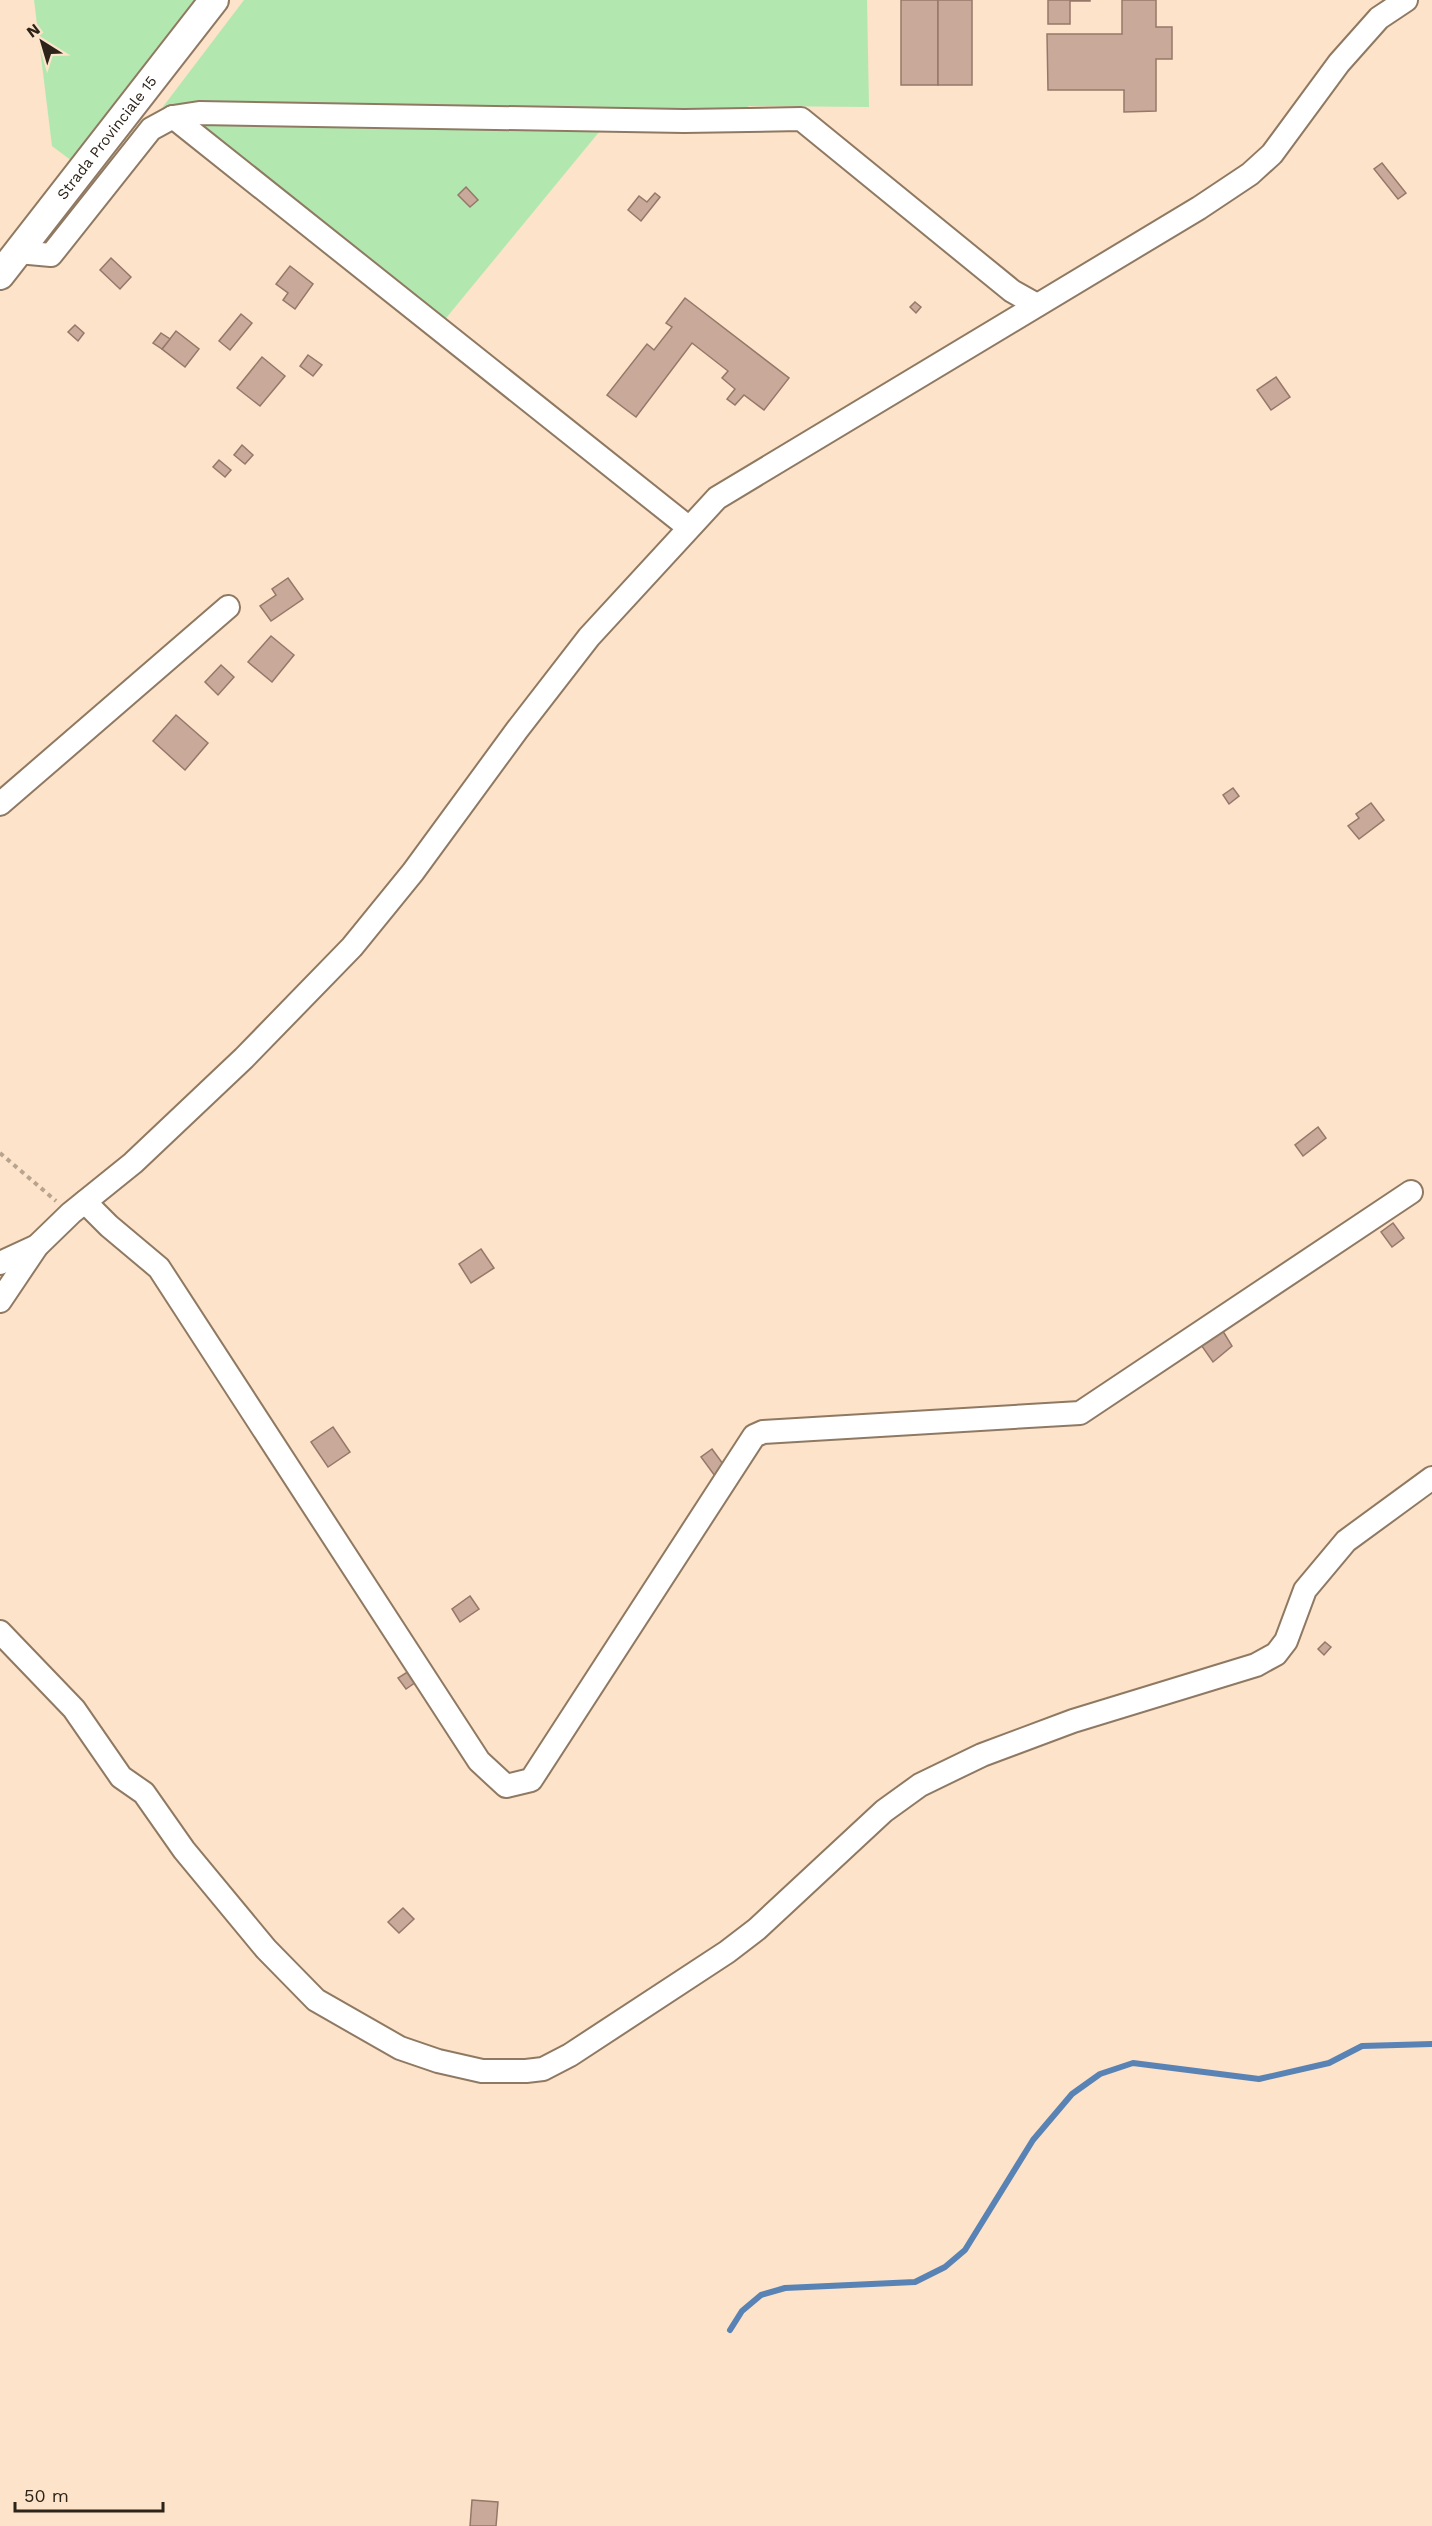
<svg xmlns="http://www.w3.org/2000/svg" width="1432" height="2526" font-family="'Work Sans',sans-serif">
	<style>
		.green { fill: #b2e8b0 }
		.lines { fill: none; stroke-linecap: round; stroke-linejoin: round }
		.stream { stroke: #5983b4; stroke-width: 6 }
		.building { fill: #c9a99a; stroke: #96786a; stroke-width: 1.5 }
		.minor-casing { stroke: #8f7962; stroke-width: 26 }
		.major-casing { stroke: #8f7962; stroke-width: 32 }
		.path { stroke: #b7a38e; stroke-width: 4; stroke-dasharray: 4.5 4.5; stroke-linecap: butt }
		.minor { stroke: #fff; stroke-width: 22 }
		.major { stroke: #fff; stroke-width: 28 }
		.labels { text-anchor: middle; stroke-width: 4.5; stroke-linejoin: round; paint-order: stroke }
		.street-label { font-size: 15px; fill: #2c2319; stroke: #fce3c9 }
	</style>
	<rect width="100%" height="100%" fill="#fce3c9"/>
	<!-- green -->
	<g class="green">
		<polygon points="34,0 195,0 72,161 52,146"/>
		<polygon points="244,0 867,0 869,107 749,106 742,112 162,108"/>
		<polygon points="198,119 604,126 442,323 193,125"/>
	</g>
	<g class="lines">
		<!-- stream -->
		<polyline class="stream" points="730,2330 742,2311 761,2295 785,2288 915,2282 945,2267 965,2250 1033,2140 1072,2094 1100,2074 1133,2063 1259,2079 1329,2063 1362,2046 1432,2044"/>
	</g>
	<!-- building -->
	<g class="building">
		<rect x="901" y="0" width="37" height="85"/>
		<rect x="938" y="0" width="34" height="85"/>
		<polygon points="1048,0 1090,0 1090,1 1070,1 1070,24 1048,24"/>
		<polygon points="1122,0 1156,0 1156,27 1172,27 1172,59 1156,59 1156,111 1124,112 1124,90 1048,90 1047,34 1122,34"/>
		<polygon points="1382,163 1406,193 1398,199 1374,169"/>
		<polygon points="466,187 478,200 470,207 458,195"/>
		<polygon points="655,193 660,197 641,221 628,210 639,196 647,202"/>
		<polygon points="111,258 131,277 120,289 100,270"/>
		<polygon points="290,266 313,284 295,309 283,300 288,293 276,284"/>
		<polygon points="685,298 789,378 764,410 744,395 735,405 727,399 735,389 722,378 728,371 692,343 636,417 607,395 647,344 654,350 672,327 666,323"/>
		<polygon points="915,302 921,307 916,313 910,307"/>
		<polygon points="241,314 252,323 230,350 219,341"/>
		<polygon points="75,325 84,333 78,341 68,332"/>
		<polygon points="176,331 199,349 185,367 162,349"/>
		<polygon points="161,333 170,339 162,349 153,343"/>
		<polygon points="308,355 322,365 313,376 300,366"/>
		<polygon points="262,357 285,376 260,406 237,388"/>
		<polygon points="1276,377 1290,397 1271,410 1257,390"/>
		<polygon points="242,445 253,455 245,464 234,455"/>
		<polygon points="219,460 231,470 225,477 213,467"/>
		<polygon points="288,578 303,599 271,621 260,606 276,595 272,589"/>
		<polygon points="271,636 294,655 272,682 248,662"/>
		<polygon points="221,665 234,677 218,695 205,682"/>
		<polygon points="176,715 208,743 185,770 153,741"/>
		<polygon points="1233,788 1239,796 1229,804 1223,795"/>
		<polygon points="1371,803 1384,820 1359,839 1348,826 1359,818 1356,814"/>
		<polygon points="1318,1127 1326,1138 1303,1156 1295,1145"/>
		<polygon points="1393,1223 1404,1238 1392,1247 1381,1232"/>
		<polygon points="481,1249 494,1268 471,1283 459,1264"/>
		<polygon points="1221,1328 1232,1346 1213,1362 1199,1342"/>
		<polygon points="333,1427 350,1452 328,1467 311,1442"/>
		<polygon points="712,1449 726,1468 715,1476 701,1457"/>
		<polygon points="470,1596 479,1609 460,1622 452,1609"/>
		<polygon points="1325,1642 1331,1647 1324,1655 1318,1649"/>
		<polygon points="409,1671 416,1682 406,1689 398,1678"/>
		<polygon points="403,1908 414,1919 399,1933 388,1922"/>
		<polygon points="472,2500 498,2502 496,2526 470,2526"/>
	</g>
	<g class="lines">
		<!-- minor casing -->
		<g class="minor-casing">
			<g id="minor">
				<polyline points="173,117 688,527"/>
				<polyline points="18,252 51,255 151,129 173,117 199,113 684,121 801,119 1012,291 1037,305"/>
				<polyline points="0,804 228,607"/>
				<polyline points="85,1202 109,1226 159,1268 479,1761 506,1786 531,1780 754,1436 763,1432 1080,1413 1411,1192"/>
				<polyline points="0,1263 37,1246"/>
				<polyline points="0,1301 37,1246 71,1213 133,1163 244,1058 352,947 413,872 517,730 589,637 717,498 1199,208 1250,174 1272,154 1339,63 1379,18 1406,0"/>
				<polyline points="0,1632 74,1709 121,1777 144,1793 184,1850 266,1949 316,2000 400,2048 438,2061 482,2071 526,2071 543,2069 570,2055 727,1952 757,1929 884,1811 920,1785 982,1755 1073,1721 1256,1665 1276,1654 1286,1641 1305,1590 1346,1541 1432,1478"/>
			</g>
		</g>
		<!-- major casing -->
		<g class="major-casing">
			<g id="major">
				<path id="s1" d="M0,275L214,0"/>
			</g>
		</g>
		<!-- path -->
		<polyline class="path" points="0,1153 56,1201"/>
		<!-- minor -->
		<use href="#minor" class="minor"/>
		<!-- major -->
		<use href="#major" class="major"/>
	</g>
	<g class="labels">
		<!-- street labels -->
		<g class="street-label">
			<text dy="5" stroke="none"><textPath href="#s1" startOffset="174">Strada Provinciale 15</textPath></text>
		</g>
	</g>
	<!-- north arrow -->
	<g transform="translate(42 42) rotate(323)" stroke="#fce3c9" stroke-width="4.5" paint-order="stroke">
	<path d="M0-4.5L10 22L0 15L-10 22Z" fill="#2c2319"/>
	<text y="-9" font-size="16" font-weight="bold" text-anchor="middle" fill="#2c2319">N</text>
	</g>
	<!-- scale -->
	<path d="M15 2502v9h148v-9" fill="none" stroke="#2c2319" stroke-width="3"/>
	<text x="24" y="2502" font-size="18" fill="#2c2319" stroke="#fce3c9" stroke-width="4.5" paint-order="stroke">50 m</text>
</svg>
